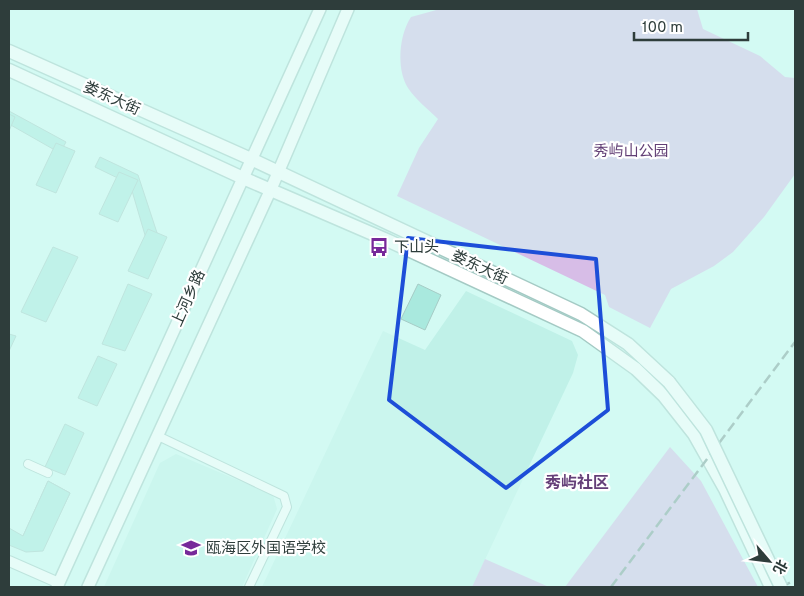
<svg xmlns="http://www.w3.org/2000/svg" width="804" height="596" font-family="Overpass,'Noto Sans SC',sans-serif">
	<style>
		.built { fill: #c0f1e8 }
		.green { fill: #d7bde7 }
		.building { fill: #a9e9de; stroke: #a6ccc6 }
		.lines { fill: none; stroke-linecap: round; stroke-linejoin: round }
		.minor-casing { stroke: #a4cac4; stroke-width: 10 }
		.tertiary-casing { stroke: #a4cac4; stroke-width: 12 }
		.secondary-casing { stroke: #a4cac4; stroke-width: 14 }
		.primary-casing { stroke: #a4cac4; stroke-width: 15 }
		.minor { stroke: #fff; stroke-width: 8 }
		.tertiary { stroke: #fff; stroke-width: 10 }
		.secondary { stroke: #fff; stroke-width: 11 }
		.primary { stroke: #fff; stroke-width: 12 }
		.rail { stroke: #7d9894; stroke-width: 2.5; stroke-dasharray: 10 5; stroke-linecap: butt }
		.primary-bridge-casing { stroke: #a4cac4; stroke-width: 15; stroke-linecap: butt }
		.primary-bridge { stroke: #fff; stroke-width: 12 }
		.marked { fill: none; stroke: #1d4ed8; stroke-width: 4; stroke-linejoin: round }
		.labels { text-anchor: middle; stroke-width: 4.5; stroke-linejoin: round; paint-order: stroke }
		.street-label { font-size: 15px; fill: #2e3d3b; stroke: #fff }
		.park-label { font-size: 15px; fill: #623f75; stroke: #fff }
		.poi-label { font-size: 15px; fill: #2e3d3b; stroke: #fff; text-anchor: start }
		.neighbourhood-label { font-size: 16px; font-weight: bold; fill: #643f78; stroke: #fff }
	</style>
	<rect width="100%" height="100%" fill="#d3faf3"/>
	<!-- built -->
	<g class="built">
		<polygon points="466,291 572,341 578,355 573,373 472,587 262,587 383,331 425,350"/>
		<polygon points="176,454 273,495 277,509 242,587 104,587 160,463"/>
	</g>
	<!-- green -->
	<g class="green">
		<path d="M440,9H697L703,29L760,56L785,77L795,78V174L764,217L733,252L714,266L671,289L650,328L609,307L605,295L397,196L419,148L438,119C428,109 415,99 408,88C396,69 399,35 411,17Z"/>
		<polygon points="670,447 701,481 758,587 565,587"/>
		<polygon points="485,559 549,587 472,587"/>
	</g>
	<!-- building -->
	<g class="building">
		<polygon points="9,111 66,142 60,153 9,124"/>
		<polygon points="9,114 15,117 9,131"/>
		<polygon points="56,143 75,151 56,193 36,185"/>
		<polygon points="100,157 138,175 162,248 150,252 130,184 95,167"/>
		<polygon points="119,172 138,180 118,222 99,214"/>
		<polygon points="148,229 167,237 148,279 128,271"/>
		<polygon points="53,247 78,257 46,322 21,312"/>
		<polygon points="128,284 152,294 125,351 102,344"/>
		<polygon points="418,284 441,295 425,330 401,319"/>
		<polygon points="9,334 16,336 9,351"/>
		<polygon points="98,356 117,364 97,406 78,398"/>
		<polygon points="65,424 84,433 65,475 45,467"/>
		<polygon points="48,481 70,493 45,545 23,536"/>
		<polygon points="48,481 70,493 43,551 26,552 9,545 9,528 23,536"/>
	</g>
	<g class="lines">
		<!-- minor casing -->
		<g class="minor-casing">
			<g id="minor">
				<polyline points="158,436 284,496 287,507 249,587"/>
				<polyline points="28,464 48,473"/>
			</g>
		</g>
		<!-- tertiary casing -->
		<g class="tertiary-casing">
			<polyline id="tertiary" points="9,561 59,583"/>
		</g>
		<!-- secondary casing -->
		<g class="secondary-casing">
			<g id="secondary">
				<polyline points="57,587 320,9"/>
				<polyline points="88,587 271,189 348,9"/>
			</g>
		</g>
		<!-- primary casing -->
		<g class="primary-casing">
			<g id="primary">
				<polyline points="9,51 251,159 581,314 628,344 669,382"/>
				<polyline points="9,70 243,178 389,241 583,331 636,369 664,396 694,434 725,489 771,587"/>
			</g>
		</g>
		<!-- minor -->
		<use href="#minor" class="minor"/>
		<!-- tertiary -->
		<use href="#tertiary" class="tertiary"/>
		<!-- secondary -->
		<use href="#secondary" class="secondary"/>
		<!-- primary -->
		<use href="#primary" class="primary"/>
		<!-- rail -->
		<g class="rail">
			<polyline points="611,587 795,342"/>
			<polyline points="781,587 795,580"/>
		</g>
		<!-- primary-bridge casing -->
		<g class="primary-bridge-casing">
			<polyline id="primary-bridge" points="669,382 706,430 781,587"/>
		</g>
		<!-- primary-bridge -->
		<use href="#primary-bridge" class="primary-bridge"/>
	</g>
	<!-- marked area -->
	<path d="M0 0H804V596H0ZM408,238L596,259L608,410L506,488L389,400Z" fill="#d3faf3" fill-opacity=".55" fill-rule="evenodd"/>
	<path class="marked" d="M408,238L596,259L608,410L506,488L389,400Z"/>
	<!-- icons -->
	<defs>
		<g id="bus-bare" transform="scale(1.5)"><path d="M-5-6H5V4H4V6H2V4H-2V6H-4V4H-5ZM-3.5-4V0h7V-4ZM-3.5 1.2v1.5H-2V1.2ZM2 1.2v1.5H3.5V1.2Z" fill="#77299a" stroke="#fff" stroke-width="2.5" paint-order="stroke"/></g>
		<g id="school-bare" transform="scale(1.5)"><path d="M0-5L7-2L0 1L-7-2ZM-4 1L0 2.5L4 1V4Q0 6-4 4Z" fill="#77299a" stroke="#fff" stroke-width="2.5" paint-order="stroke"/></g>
	</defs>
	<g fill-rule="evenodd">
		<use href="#bus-bare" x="379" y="247"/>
		<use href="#school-bare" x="191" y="548"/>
	</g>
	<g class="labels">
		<!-- street labels -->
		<g class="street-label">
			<text transform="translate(112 98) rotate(24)" y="5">娄东大街</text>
			<text transform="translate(480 267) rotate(25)" y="5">娄东大街</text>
			<text transform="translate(188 298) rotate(-66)" y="5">上河乡路</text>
		</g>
		<!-- park labels -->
		<g class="park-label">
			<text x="631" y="156">秀屿山公园</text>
		</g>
		<!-- poi labels -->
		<g class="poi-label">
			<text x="394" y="252">下山头</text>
			<text x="206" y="553">瓯海区外国语学校</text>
		</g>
		<!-- neighbourhood labels -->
		<g class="neighbourhood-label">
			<text x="577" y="488">秀屿社区</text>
		</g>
	</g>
	<!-- border -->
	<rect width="804" height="596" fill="none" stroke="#2e3d3b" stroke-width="20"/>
	<!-- north arrow -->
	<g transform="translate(769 561) rotate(118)" stroke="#ffffff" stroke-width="4" paint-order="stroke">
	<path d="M0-4L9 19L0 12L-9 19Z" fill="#2e3d3b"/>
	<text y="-8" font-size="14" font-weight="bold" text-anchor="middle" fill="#2e3d3b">北</text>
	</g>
	<!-- scale -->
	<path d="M634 32v8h114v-8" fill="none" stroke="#2e3d3b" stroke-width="2.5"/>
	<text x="642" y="32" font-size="15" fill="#2e3d3b" stroke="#ffffff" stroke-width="4" paint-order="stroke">100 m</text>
</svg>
